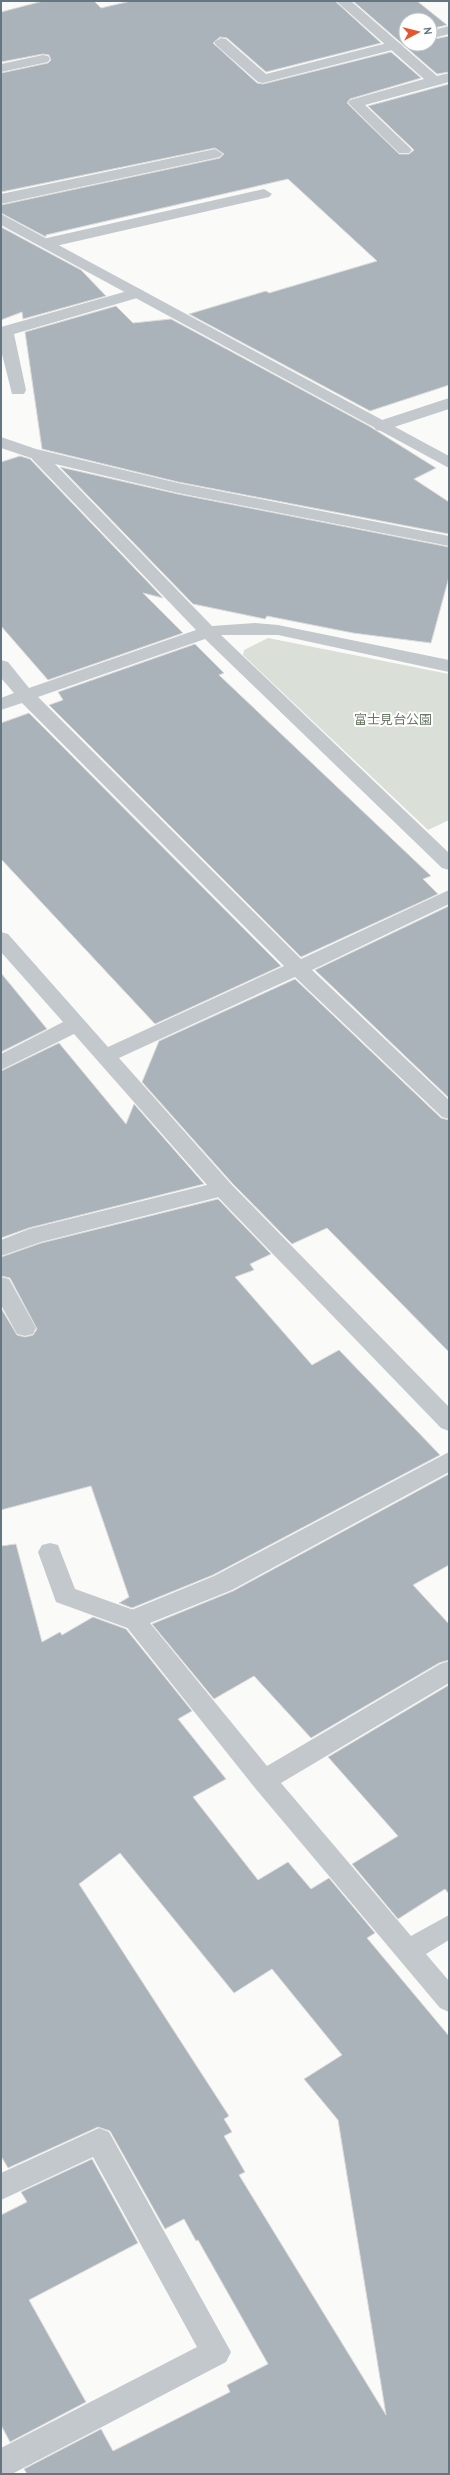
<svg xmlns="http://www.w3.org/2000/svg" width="450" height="2475" font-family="'PT Sans','Noto Sans JP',sans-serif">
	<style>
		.green { fill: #dadfd7 }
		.building { fill: #aab3b9; stroke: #dcdcda; fill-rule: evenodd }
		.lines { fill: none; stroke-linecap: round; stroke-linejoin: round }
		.lane { fill: #c3c8cc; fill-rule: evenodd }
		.street { fill: #c3c8cc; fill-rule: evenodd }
		.labels { text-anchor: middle; stroke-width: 4; stroke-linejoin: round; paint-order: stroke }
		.park-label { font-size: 13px; fill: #687a64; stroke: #fff }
	</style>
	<rect width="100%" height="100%" fill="#fafaf8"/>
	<!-- green -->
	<polygon class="green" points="268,638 449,674 449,820 428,830 243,655 244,650"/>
	<!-- building -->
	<g class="building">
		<polygon points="43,1 94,1 101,8 131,1 335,1 381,43 266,72 227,38 220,37 213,43 257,83 263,84 391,52 421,78 350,99 347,103 399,154 409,154 414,150 368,106 449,84 449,385 370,411 189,314 266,291 269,293 377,261 288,179 46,235 46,237 1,213 1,205 220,158 224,154 215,148 1,192 1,73 48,63 51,60 49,55 43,54 1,62 1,12"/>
		<polygon points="353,1 417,1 447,25 430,29 430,20 406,20 406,44 430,44 430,40 449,36 449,72 437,74"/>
		<polygon points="1,227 81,270 106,296 23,319 22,312 1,320"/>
		<polygon points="116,306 133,323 171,319 369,426 436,468 414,479 449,502 449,534 178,482 42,449 25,332"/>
		<polygon points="20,456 30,459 163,598 143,593 183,633 48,680 1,626 1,462"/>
		<polygon points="60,467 178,494 449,547 449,577 431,643 353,633 267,616 265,619 193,604"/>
		<polygon points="195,644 224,673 219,675 431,876 423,879 438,894 301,957 49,705 63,700 58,692"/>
		<polygon points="29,713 281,966 155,1024 1,859 1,723"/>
		<polygon points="449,906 449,1098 315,970"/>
		<polygon points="1,973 47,1029 1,1052"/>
		<polygon points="295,979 441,1118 449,1120 449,1352 327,1228 292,1244 232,1183 142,1082 159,1041"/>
		<polygon points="59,1043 126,1124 134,1104 204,1184 29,1228 1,1238 1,1071"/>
		<polygon points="218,1199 271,1254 250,1264 254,1270 235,1277 312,1365 339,1350 440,1455 213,1575 132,1608 119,1603 129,1597 91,1486 1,1510 1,1308 17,1335 25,1337 33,1335 37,1329 10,1278 1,1276 1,1257 41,1243"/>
		<polygon points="449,1474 449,1565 413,1585 449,1624 449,1660 439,1663 311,1738 254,1676 214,1699 152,1624 233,1591"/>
		<path d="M16,1544L42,1642L60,1632L62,1635L93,1617L126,1629L192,1711L178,1719L226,1779L193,1797L258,1880L288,1862L311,1889L329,1878L375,1933L367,1938L449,2036V2474H27L24,2469L101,2429L113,2451L230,2392L227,2385L268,2364L198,2240L196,2241L184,2219L165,2229L110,2131L98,2127L8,2168L1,2156V1546ZM120,1853L234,1993L272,1969L342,2055L304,2079L338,2120L386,2415L239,2175L245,2172L224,2136L232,2132L224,2119L229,2116L79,1884Z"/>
		<polygon points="449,1685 449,1894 445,1889 398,1919 352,1864 398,1836 328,1757"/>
		<polygon points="92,2159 138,2243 29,2300 86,2402 10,2442 1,2425 1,2215 27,2202 21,2192"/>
	</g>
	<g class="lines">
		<!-- lane -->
		<g class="lane">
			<polygon points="221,38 226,39 266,74 395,41 402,45 400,48 263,83 258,82 216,45 214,42"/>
			<polygon points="43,55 48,56 50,59 48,62 1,72 1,64"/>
			<polygon points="215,149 223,154 220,157 1,204 1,194"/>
			<polygon points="264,189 272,194 269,197 47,248 39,243 47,238"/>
			<polygon points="138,288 146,293 144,296 14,334 26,390 24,394 12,394 1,350 1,327"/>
			<polygon points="449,398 449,409 382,431 376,430 374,426 376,422"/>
			<polygon points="223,1181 231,1184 234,1189 231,1194 41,1242 1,1256 1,1240 29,1229"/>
			<polygon points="1,1277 9,1279 36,1328 33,1334 25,1336 17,1334 1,1305"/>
			<polygon points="50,1543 58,1545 75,1589 142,1613 145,1620 142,1627 133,1630 56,1602 38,1552 42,1545"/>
		</g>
		<!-- street -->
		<g class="street">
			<polygon points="336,1 351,1 437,76 449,73 449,82 365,105 409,147 412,150 409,153 399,153 348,103 350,100 424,79"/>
			<polygon points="449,26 449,34 430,39 430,31"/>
			<polygon points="1,214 449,456 449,468 1,225"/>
			<polygon points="1,437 36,449 178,483 449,536 449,546 178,493 55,464 212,626 255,623 278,625 449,660 449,672 278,635 221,635 449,853 449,870 442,868 205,639 38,697 301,959 449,890 449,904 312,970 449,1100 449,1119 442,1117 295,977 119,1058 231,1184 449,1407 449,1431 441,1428 215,1194 74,1034 1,1070 1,1054 63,1022 1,952 1,932 8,934 108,1047 284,966 22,703 1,710 1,698 14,693 1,678 1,660 8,662 29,688 196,630 31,458 1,448"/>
			<polygon points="449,1452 449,1472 232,1590 150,1623 267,1766 440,1664 449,1661 449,1683 281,1783 411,1936 449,1915 449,1940 426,1954 449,1981 449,2012 440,2008 255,1788 121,1620 124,1613 214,1576"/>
			<polygon points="99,2128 109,2132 231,2352 226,2362 12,2474 1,2474 1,2448 197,2347 93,2157 1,2200 1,2173"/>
		</g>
	</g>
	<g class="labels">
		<!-- park labels -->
		<g class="park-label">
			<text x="393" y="724">富士見台公園</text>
		</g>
	</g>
	<!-- border -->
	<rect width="450" height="2475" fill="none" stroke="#657683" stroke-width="4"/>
	<!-- north arrow -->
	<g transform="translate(418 32) rotate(83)"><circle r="19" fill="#ffffff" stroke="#c1c8cd"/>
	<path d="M0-3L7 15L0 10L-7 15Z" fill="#e4572e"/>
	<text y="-6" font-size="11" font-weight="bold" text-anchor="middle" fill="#657683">N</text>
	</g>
</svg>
